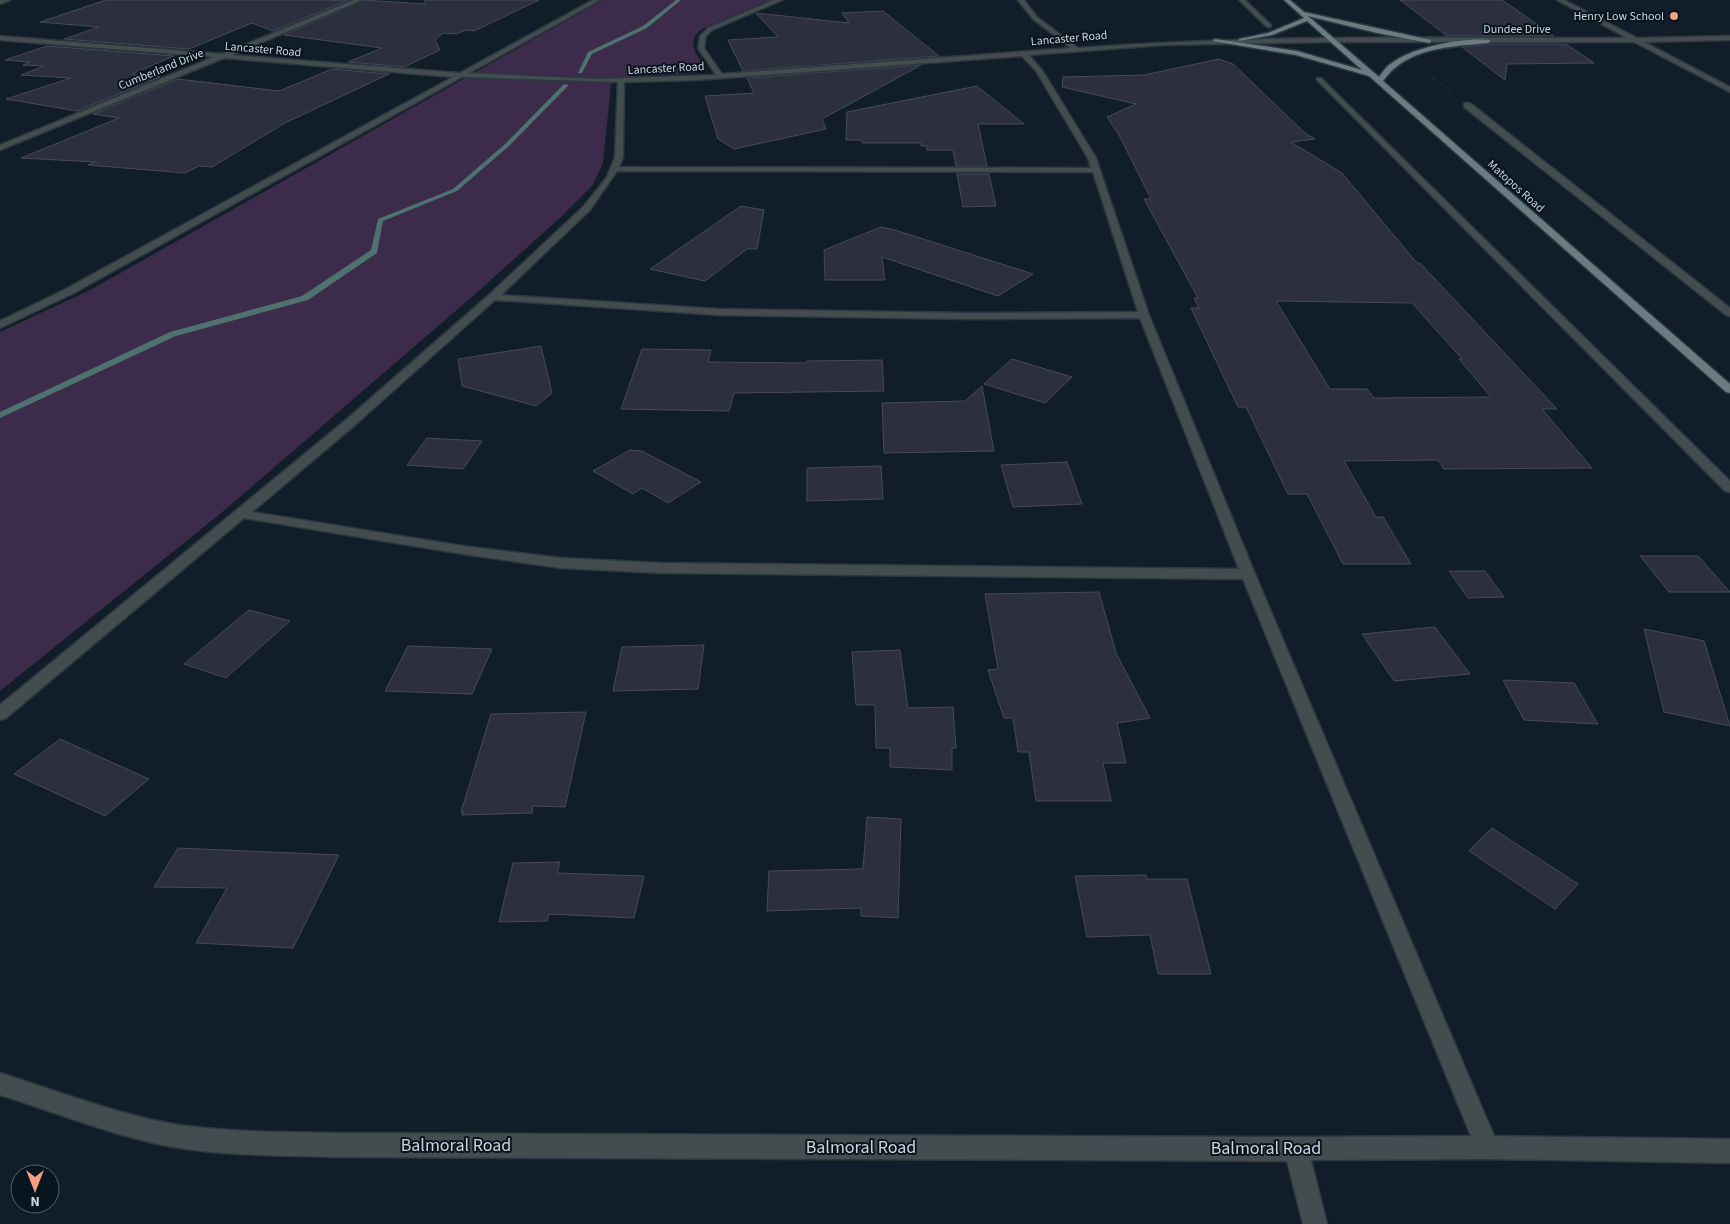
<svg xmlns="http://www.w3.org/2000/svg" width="1730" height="1224" font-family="'Source Sans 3',sans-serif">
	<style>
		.green { fill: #3c2b4b }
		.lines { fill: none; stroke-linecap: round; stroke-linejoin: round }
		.stream { fill: #4e7270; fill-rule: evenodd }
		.building { fill: #2c2f3e; stroke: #474a5a; fill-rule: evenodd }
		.minor-casing { stroke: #2b3741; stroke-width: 3 }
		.major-casing { stroke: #2b3741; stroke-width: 3 }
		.path { stroke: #5a646e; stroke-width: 1; stroke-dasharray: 0.5 2; stroke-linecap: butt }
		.minor { fill: #434c4e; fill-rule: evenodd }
		.major { fill: #6a7c81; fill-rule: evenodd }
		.poi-dot { fill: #f2a07f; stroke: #08141e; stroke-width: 2 }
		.labels { text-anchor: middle; stroke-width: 4; stroke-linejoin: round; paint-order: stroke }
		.far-poi-label { font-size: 12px; fill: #cdd5dc; stroke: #08141e; text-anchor: end }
		.far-street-label { font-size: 12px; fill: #cdd5dc; stroke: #08141e }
		.near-street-label { font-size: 18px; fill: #cdd5dc; stroke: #08141e }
	</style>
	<rect width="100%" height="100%" fill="#111d28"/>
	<!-- green -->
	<path class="green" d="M603,0H770L702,29C685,42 697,55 706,69L696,73L636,76L611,84L603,163L593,185L561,217L473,296L220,514L0,691V332L92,289Z"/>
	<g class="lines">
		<!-- stream -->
		<g class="stream">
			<polygon points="676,0 681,0 647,28 592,54 582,73 578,73 588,52 643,26"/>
			<polygon points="564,84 569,85 509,146 457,191 383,221 377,253 308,300 176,336 0,418 0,412 170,332 302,296 371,250 378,219 453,189 505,144"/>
		</g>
	</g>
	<!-- building -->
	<g class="building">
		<polygon points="106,0 349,0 273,31 252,23 189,49 64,39 99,27 40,22"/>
		<polygon points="364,0 425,4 425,0 539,0 474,31 466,30 456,34 443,33 435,40 440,50 404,67 348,62 382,48 284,35"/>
		<polygon points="1400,0 1502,0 1554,36 1447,36"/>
		<polygon points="883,11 939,56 743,71 728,40 778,37 756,13 849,23 842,13"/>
		<polygon points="1490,44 1566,44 1594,63 1507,64 1505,80 1462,47"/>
		<polygon points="47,46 174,56 132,74 160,77 77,111 6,99 71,78 21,75 44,66 23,65 30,62 5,60"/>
		<path d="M1219,59L1233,64L1305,133L1315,139L1291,142L1342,173L1417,263H1420L1557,409H1542L1592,468L1444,469L1438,460L1344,461L1376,517H1383L1411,564H1343L1307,494H1288L1246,407H1238L1191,308H1199L1194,298H1198L1144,199H1151L1119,135L1107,117L1136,104L1062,87L1063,77L1144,75ZM1276,301L1412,303L1462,359H1459L1491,397L1374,398L1367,389H1330Z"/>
		<polygon points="921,65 822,119 826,129 734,149 718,139 705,96 754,93 747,78"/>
		<polygon points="332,69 389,74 285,123 212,167 199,166 185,173 88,165 95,162 21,158 119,118 93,114 178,79 279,91"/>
		<polygon points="977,86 1024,124 978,124 987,166 956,166 953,150 927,150 927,146 921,146 921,143 862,143 862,140 846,140 847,112"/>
		<polygon points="957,174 989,174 996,206 963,207"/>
		<polygon points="741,206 764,210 757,249 747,249 705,281 650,269"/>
		<polygon points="881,227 895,230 1033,274 998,296 882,257 885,280 825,280 824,250"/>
		<polygon points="541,346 552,393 536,406 462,386 458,359"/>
		<polygon points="642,349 711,350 708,362 806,363 807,361 882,360 884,391 734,393 729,411 621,409"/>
		<polygon points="1012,359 1072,377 1045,403 984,384"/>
		<polygon points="982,386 994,451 884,453 882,403 965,401"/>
		<polygon points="427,438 482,441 463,469 407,465"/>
		<polygon points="630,450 642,451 701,482 668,503 642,488 633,494 593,471"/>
		<polygon points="1067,462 1082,504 1013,507 1001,465"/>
		<polygon points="881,466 883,499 807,501 807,468"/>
		<polygon points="1640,556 1698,556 1730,592 1669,592"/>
		<polygon points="1449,571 1485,571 1504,597 1468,598"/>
		<polygon points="1099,592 1116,653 1150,718 1117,723 1126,763 1103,763 1111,801 1036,801 1029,752 1018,752 1013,718 1004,718 988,670 998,669 985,594"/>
		<polygon points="249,610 290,621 226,678 184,664"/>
		<polygon points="1435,627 1470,674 1394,681 1362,634"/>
		<polygon points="1644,629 1704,641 1730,726 1664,712"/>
		<polygon points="704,645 698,689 613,691 622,647"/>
		<polygon points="408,646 492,649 472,694 385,691"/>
		<polygon points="900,650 908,708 953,707 956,748 952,748 952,770 890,767 890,748 876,748 875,705 856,705 852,652"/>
		<polygon points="1503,680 1574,683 1598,724 1524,720"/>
		<polygon points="586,712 565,807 533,806 532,813 462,815 463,812 461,812 491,714"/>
		<polygon points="60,739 149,779 105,816 14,774"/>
		<polygon points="867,817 901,819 898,918 861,916 861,908 767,911 769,871 863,869"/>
		<polygon points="1492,828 1578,884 1555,909 1469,851"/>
		<polygon points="178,848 248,851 339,855 293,948 196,943 227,888 154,887"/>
		<polygon points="560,862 557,873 644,876 634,918 549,914 547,921 499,922 513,863"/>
		<polygon points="1146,875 1147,879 1187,879 1211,974 1158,974 1150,935 1087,937 1075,876"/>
	</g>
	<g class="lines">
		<!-- minor casing -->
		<g class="minor-casing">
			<g id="minor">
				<polygon points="0,0 10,0 0,4"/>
				<path d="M354,0H362L232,55L460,73L593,0H600L469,73L599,79L716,75L698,48L700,36L708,28L774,0H782L712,30L706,36L704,48L722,74L1071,48L1033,19L1018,0H1024L1037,17L1078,48C1261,34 1444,38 1627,38L1557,0H1564L1637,38L1730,36V40L1644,42L1730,87V92L1634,42H1333L1164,45L1029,55L1042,70L1096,158L1149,315L1255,574L1494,1136L1730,1139V1163L1487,1159L1311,1160L1327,1224H1303L1287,1161L334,1157C285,1155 235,1156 186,1149C123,1140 61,1114 0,1095V1073C61,1092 123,1117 186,1126C235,1132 285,1132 334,1133L1296,1137L1471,1136L1243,579L660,573L561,568L463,554L244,518L6,718L0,720V705L347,419L489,295L584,206L607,177L615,157L618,82L462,77L72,294L0,328V321L64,290L453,77L224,58L0,150V145L214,57L0,40V36L222,54ZM1022,56L1036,71L1088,158L1091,168L619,167L623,157L624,82L697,80ZM617,171L1093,172L1138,312L970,313L719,309L501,295L590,210ZM495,300L719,315L970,319L1140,318L1239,569L660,563L561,558L463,546L252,512L355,425Z"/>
				<polygon points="1239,0 1245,0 1271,25 1271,27 1267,27"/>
				<polygon points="1317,78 1321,78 1730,481 1730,492 1725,491 1317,80"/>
				<polygon points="1464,103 1470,103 1730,308 1730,316 1726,315 1464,107"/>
			</g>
		</g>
		<!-- major casing -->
		<g class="major-casing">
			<path id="major" d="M1284,0H1290L1304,12L1431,40V42L1429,43L1377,33L1308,16L1379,77C1383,72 1386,66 1392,63C1412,47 1465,37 1490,40V42L1488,43C1450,47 1407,47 1383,81L1730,384V393L1726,392L1369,76L1296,55L1212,41L1215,39L1297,51L1362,70L1307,21L1272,35L1239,41V39L1268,33L1304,18Z"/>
		</g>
		<!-- path -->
		<polyline class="path" points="1426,73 1451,92"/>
		<!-- minor -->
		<use href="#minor" class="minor"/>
		<!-- major -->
		<use href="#major" class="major"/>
	</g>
	<!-- markers -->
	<circle class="poi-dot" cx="1674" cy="16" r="5"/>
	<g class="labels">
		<!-- far-poi labels -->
		<g class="far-poi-label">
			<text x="1664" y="20">Henry Low School</text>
		</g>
		<!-- far-street labels -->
		<g class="far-street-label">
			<text x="1517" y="33">Dundee Drive</text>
			<text transform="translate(1069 38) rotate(-5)" y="4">Lancaster Road</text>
			<text transform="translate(263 49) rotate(5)" y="4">Lancaster Road</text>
			<text transform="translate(666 68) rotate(-3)" y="4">Lancaster Road</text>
			<text transform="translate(161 69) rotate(-22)" y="4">Cumberland Drive</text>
			<text transform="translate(1516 186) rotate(42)" y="4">Matopos Road</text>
		</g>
		<!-- near-street labels -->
		<g class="near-street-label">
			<text x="456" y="1151">Balmoral Road</text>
			<text x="861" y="1153">Balmoral Road</text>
			<text x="1266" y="1154">Balmoral Road</text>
		</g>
	</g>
	<!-- north arrow -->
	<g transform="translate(35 1189) rotate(180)"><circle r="24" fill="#08141e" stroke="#57616a"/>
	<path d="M0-4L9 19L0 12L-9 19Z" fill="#f2a07f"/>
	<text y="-8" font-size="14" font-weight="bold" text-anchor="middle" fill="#cdd5dc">N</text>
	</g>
</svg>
